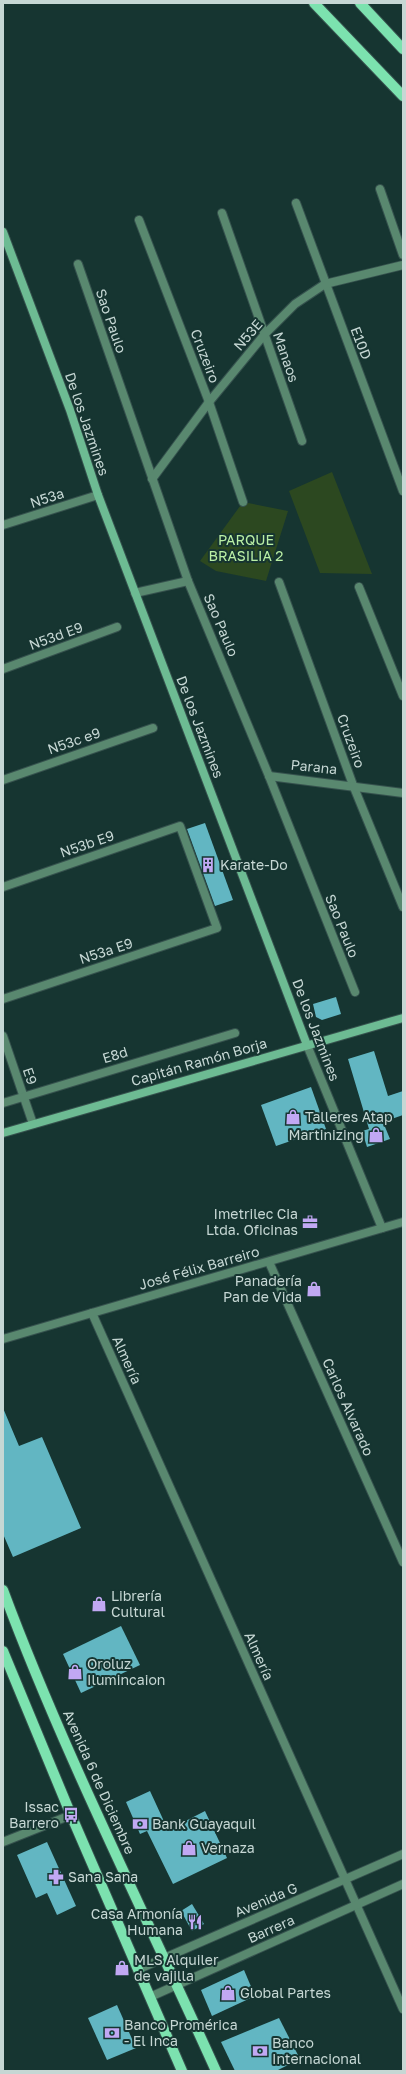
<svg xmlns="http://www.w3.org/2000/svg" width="406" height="2074" font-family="'Golos Text',sans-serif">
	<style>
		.green { fill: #2c4820 }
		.building { fill: #62b6c2 }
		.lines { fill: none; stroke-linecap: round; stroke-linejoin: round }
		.street-casing { stroke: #36524e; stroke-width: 10 }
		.secondary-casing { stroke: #36524e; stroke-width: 10 }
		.primary-casing { stroke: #36524e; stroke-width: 12 }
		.street { stroke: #59886f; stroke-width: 8 }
		.secondary { stroke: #6dbb93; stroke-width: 8 }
		.primary { stroke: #7ce2af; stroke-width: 10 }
		.labels { text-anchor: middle; stroke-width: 4; stroke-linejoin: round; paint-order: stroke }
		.street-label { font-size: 14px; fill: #c6d7d4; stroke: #163531 }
		.park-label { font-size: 14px; fill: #baefa5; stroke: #163531 }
		.poi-label { font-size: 14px; fill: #c6d7d4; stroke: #163531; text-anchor: start }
	</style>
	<rect width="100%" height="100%" fill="#163531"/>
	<!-- green -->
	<g class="green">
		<polygon points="332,472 372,574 320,573 289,491"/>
		<polygon points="243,502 288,511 266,581 216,571 200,561"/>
	</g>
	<!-- building -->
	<g class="building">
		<polygon points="205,823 233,900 215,906 187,829"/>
		<polygon points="336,997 341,1014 322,1020 316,1017 313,1004"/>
		<polygon points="374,1051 388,1096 403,1091 403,1115 383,1122 390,1139 367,1147 362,1131 369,1129 348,1059"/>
		<polygon points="311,1087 326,1129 276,1146 261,1105"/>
		<polygon points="3,1408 19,1446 42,1437 81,1528 13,1557 3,1534"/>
		<polygon points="121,1626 140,1665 81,1693 63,1654"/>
		<polygon points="150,1791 168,1830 205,1811 227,1858 173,1884 147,1831 140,1834 126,1802"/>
		<polygon points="47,1842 76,1906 57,1915 47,1893 36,1898 17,1855"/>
		<polygon points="192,1904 204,1924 192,1931 181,1911"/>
		<polygon points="244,1970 255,1996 212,2016 201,1990"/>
		<polygon points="117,2005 136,2048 107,2060 88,2018"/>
		<polygon points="279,2018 300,2059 276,2071 235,2071 221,2042"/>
	</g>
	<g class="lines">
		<!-- street casing -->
		<g class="street-casing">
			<g id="street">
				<polyline points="380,189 403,255"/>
				<polyline points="296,203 403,491"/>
				<polyline points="222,213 302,441"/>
				<polyline points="139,220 209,402 243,502"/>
				<polyline points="78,264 188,581 269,776 355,992"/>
				<polyline points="152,479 209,402 264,335 295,304 325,284 403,265"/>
				<polyline points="3,525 98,495"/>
				<polyline points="279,582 353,785 403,907"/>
				<polyline points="359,587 403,696"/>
				<polyline points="135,593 188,581"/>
				<polyline points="3,669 117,627"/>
				<polyline points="269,776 403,793"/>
				<polyline points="3,780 153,728"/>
				<polyline points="3,887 180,826 217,928 3,999"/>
				<polyline points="3,1036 33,1124"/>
				<polyline points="307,1045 382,1228"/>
				<polyline points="3,1103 235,1033"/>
				<polyline points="269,1262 403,1562"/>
				<polyline points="92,1313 403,2009"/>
				<polyline points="3,1339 403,1222"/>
				<polyline points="3,1842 71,1815"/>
				<polyline points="139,1969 403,1854"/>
				<polyline points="150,1997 403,1884"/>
			</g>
		</g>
		<!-- secondary casing -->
		<g class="secondary-casing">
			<g id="secondary">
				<polyline points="3,232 70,410 98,495 307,1045"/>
				<polyline points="3,1133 403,1018"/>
			</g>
		</g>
		<!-- primary casing -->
		<g class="primary-casing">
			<g id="primary">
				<polyline points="314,3 403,96"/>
				<polyline points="360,3 403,49"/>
				<path d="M3,1590C64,1754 144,1911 216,2071"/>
				<polyline points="3,1651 71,1815 182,2071"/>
			</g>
		</g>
		<!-- street -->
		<use href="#street" class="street"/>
		<!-- secondary -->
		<use href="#secondary" class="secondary"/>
		<!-- primary -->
		<use href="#primary" class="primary"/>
	</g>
	<!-- icons -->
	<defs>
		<g id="building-bare" transform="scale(1.2)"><path d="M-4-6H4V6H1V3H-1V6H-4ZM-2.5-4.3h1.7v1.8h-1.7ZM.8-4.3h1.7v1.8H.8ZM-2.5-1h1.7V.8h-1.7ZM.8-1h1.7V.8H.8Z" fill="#c1a8f3" stroke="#163531" stroke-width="2.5" paint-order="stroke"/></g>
		<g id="shop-bare" transform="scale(1.2)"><path d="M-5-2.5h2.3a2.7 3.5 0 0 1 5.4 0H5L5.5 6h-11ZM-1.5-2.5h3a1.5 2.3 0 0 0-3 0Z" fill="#c1a8f3" stroke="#163531" stroke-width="2.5" paint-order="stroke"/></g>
		<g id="office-bare" transform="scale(1.2)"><path d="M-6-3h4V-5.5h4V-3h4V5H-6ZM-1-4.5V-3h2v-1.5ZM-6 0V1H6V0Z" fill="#c1a8f3" stroke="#163531" stroke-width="2.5" paint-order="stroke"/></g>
		<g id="bus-bare" transform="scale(1.2)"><path d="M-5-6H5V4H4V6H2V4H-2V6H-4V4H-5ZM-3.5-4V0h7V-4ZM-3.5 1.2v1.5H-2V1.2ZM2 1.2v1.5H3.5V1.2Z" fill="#c1a8f3" stroke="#163531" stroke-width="2.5" paint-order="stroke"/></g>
		<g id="bank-bare" transform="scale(1.2)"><path d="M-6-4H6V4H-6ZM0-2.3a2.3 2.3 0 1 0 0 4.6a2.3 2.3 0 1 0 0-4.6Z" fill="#c1a8f3" stroke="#163531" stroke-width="2.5" paint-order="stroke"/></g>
		<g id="pharmacy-bare" transform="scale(1.2)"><path d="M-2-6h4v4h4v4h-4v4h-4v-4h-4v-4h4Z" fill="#c1a8f3" stroke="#163531" stroke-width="2.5" paint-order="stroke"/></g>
		<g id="restaurant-bare" transform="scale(1.2)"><path d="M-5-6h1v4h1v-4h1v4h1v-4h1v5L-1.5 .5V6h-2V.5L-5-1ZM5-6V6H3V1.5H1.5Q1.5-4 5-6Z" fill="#c1a8f3" stroke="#163531" stroke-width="2.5" paint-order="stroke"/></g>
	</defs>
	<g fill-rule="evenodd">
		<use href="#building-bare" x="208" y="865"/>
		<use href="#shop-bare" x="293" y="1117"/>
		<use href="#shop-bare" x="376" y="1135"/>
		<use href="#office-bare" x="310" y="1222"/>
		<use href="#shop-bare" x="314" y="1289"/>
		<use href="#shop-bare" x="99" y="1604"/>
		<use href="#shop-bare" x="75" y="1672"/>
		<use href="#bus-bare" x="71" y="1815"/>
		<use href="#bank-bare" x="140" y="1824"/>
		<use href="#shop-bare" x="189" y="1848"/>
		<use href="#pharmacy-bare" x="56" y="1877"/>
		<use href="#restaurant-bare" x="195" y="1922"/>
		<use href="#shop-bare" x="122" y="1968"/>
		<use href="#shop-bare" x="228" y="1993"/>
		<use href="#bank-bare" x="112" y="2033"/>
		<use href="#bank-bare" x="260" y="2051"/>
	</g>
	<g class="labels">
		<!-- street labels -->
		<g class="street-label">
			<text transform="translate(111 321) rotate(71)" y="5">Sao Paulo</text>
			<text transform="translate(248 335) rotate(-49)" y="5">N53E</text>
			<text transform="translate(361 343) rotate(69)" y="5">E10D</text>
			<text transform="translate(205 356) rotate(69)" y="5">Cruzeiro</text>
			<text transform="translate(286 357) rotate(71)" y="5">Manaos</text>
			<text transform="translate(87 424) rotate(71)" y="5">De los Jazmines</text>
			<text transform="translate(47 498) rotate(-18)" y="5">N53a</text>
			<text transform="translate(221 625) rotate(67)" y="5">Sao Paulo</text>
			<text transform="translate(56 636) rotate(-20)" y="5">N53d E9</text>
			<text transform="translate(200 727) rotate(69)" y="5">De los Jazmines</text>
			<text transform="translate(74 741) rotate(-19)" y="5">N53c e9</text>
			<text transform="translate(351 741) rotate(70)" y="5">Cruzeiro</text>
			<text transform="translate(314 767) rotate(6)" y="5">Parana</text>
			<text transform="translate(87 844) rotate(-19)" y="5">N53b E9</text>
			<text transform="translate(342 926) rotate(68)" y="5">Sao Paulo</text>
			<text transform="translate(106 951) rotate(-18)" y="5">N53a E9</text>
			<text transform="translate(316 1030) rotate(69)" y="5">De los Jazmines</text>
			<text transform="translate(115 1055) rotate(-17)" y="5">E8d</text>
			<text transform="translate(199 1062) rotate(-16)" y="5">Capitán Ramón Borja</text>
			<text transform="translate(30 1076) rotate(71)" y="5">E9</text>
			<text transform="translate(199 1268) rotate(-16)" y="5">José Félix Barreiro</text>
			<text transform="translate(127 1360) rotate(66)" y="5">Almería</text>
			<text transform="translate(348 1407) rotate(66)" y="5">Carlos Alvarado</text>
			<text transform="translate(259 1656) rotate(66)" y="5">Almería</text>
			<text transform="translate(99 1782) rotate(66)" y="5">Avenida 6 de Diciembre</text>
			<text transform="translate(266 1900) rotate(-23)" y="5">Avenida G</text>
			<text transform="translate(271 1929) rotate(-24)" y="5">Barrera</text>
		</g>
		<!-- park labels -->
		<g class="park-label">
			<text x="246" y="545">PARQUE<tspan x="246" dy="16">BRASILIA 2</tspan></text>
		</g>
		<!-- poi labels -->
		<g class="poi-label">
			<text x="220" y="870">Karate-Do</text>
			<text x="305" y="1122">Talleres Atap</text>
			<text x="364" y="1140" text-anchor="end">Martinizing</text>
			<text x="298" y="1219" text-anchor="end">Imetrilec Cia<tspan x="298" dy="16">Ltda. Oficinas</tspan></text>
			<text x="302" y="1286" text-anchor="end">Panadería<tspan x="302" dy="16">Pan de Vida</tspan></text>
			<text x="111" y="1601">Librería<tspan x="111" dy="16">Cultural</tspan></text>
			<text x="87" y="1669">Oroluz<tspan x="87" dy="16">Ilumincaion</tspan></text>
			<text x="59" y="1812" text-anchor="end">Issac<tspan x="59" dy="16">Barrero</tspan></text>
			<text x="152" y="1829">Bank Guayaquil</text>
			<text x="201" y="1853">Vernaza</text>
			<text x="68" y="1882">Sana Sana</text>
			<text x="183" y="1919" text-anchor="end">Casa Armonía<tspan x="183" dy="16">Humana</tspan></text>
			<text x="134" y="1965">MLS Alquiler<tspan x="134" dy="16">de vajilla</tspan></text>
			<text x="240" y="1998">Global Partes</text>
			<text x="124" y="2030">Banco Promérica<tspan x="124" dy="16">- El Inca</tspan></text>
			<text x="272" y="2048">Banco<tspan x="272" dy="16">Internacional</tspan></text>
		</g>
	</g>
	<!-- border -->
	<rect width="406" height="2074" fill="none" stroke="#c6d7d4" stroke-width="8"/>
</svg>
